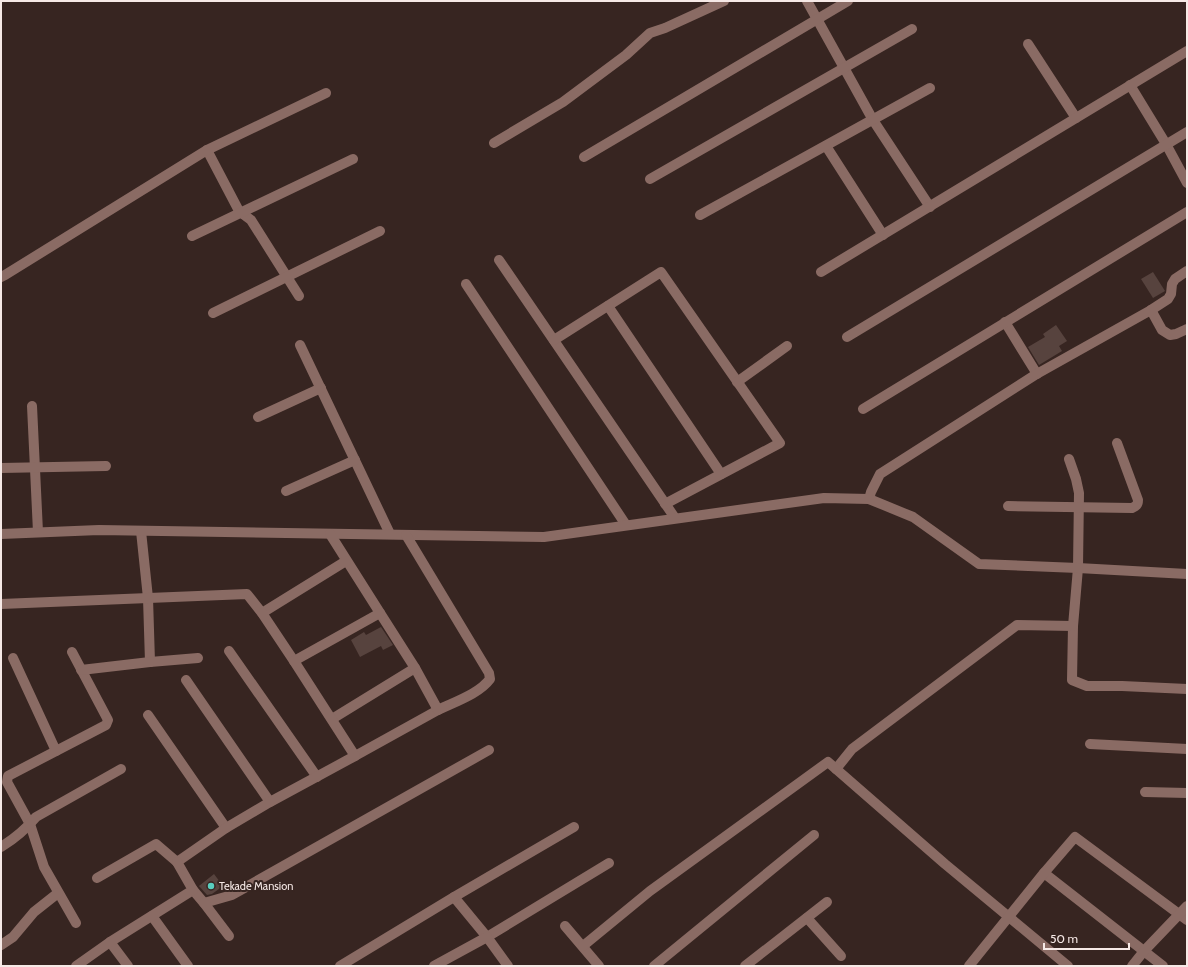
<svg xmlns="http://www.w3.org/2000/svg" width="1188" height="967" font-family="Cabin,sans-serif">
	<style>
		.building { fill: #57433e }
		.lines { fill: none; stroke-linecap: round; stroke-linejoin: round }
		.minor { stroke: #8a6b64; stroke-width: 10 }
		.poi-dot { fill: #59cebf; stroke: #372521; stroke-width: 1.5 }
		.labels { text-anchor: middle; stroke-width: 4; stroke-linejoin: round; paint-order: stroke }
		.poi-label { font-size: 11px; fill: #f6e9e6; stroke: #372521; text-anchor: start }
	</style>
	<rect width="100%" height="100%" fill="#372521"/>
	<!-- building -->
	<g class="building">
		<polygon points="1153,272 1165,291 1153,298 1141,279"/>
		<polygon points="1056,325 1067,341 1059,346 1062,351 1039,365 1028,347 1045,337 1043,334"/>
		<polygon points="381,627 393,645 383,650 381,646 360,657 351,640 364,632 366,635"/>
		<polygon points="214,874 223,886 212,894 207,895 199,886"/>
	</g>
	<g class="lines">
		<!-- minor -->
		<g class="minor">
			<polyline points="807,1 873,120 930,207"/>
			<polyline points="1028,44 1076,118"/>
			<polyline points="1130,85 1166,144 1187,183"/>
			<polyline points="494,143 563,102 626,55 650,33 665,28 724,1"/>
			<polyline points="826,146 883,235"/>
			<polyline points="207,150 239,211 251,220 299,296"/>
			<polyline points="584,157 848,1"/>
			<polyline points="650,179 912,29"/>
			<polyline points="700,215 930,88"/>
			<polyline points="192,236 353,159"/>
			<polyline points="499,260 675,518"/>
			<polyline points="821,272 1187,51"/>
			<polyline points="1,277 5,275 207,150 326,93"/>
			<polyline points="466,284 626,525"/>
			<polyline points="608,306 721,474"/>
			<polyline points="1151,310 1162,330 1170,335 1176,334 1187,329"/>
			<polyline points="213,313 380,231"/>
			<polyline points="1005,322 1037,374"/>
			<polyline points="847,337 1187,132"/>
			<polyline points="554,340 661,272 780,443 665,504"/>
			<polyline points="300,345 390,534"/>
			<polyline points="737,382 787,346"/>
			<polyline points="32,406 38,532"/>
			<polyline points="863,409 1187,212"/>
			<polyline points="258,417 321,388"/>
			<polyline points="1069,459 1076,479 1079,493 1078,568 1073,626 1072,680 1087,686 1122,686 1187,689"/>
			<polyline points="1,468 106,466"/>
			<polyline points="286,491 355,460"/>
			<polyline points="869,499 871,492 880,474 1035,375 1151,310 1168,299 1171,294 1172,284 1175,279 1187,271"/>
			<path d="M1008,506L1132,508C1136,506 1138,505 1138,500L1117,443"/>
			<polyline points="141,531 148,598 150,662"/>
			<polyline points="1,534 99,530 544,537 824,498 869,499 913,517 979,564 1078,568 1187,574"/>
			<polyline points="330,534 380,613"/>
			<polyline points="1,604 247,594 262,613 346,561"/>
			<polyline points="262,613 294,661"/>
			<polyline points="229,651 317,777"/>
			<polyline points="72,652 108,720 106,725 8,776 7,782 30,824 44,867 76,923"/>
			<polyline points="13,658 56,751"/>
			<polyline points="81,670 150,662 198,658"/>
			<polyline points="186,680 270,802"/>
			<polyline points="148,715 226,828"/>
			<polyline points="332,719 415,668"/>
			<polyline points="1090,744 1187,749"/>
			<polyline points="355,756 438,710"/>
			<polyline points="836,769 852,749 1017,625 1073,626"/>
			<polyline points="1145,792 1187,793"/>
			<path d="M1,847C14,839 26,829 36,817L121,769"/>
			<polyline points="1044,873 1163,966"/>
			<path d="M97,878L156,844L177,862L226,828L270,802L355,756L294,661L380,613L415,668L438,710C454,702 479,694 490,679L489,673L406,535"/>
			<polyline points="193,890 204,903 232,895 489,750"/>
			<polyline points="454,897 487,937 609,863"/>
			<polyline points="204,903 229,936"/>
			<polyline points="152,916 188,966"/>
			<polyline points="807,918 841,956"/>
			<polyline points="565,926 599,966"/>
			<polyline points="110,942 128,966"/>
			<polyline points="1,945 13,937 34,912 58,893"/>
			<polyline points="583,946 650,891 828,762 945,864 1068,966"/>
			<polyline points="76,966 110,942 193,890 177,862"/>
			<polyline points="340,966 454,897 574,827"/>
			<polyline points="434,966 487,937 508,966"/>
			<polyline points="654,966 814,835"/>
			<polyline points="745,966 827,902"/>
			<polyline points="969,966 1044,873 1075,837 1187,920"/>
			<polyline points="1132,966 1144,951 1187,906"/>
		</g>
	</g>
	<!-- markers -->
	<circle class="poi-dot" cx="211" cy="886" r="4"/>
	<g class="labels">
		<!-- poi labels -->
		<g class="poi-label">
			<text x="219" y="890">Tekade Mansion</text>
		</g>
	</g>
	<!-- border -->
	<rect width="1188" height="967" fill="none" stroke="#f6e9e6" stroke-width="4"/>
	<!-- scale -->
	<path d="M1044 943v6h85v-6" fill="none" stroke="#f6e9e6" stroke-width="2"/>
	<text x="1050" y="943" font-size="12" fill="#f6e9e6" stroke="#372521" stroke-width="3" paint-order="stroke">50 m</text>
</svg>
